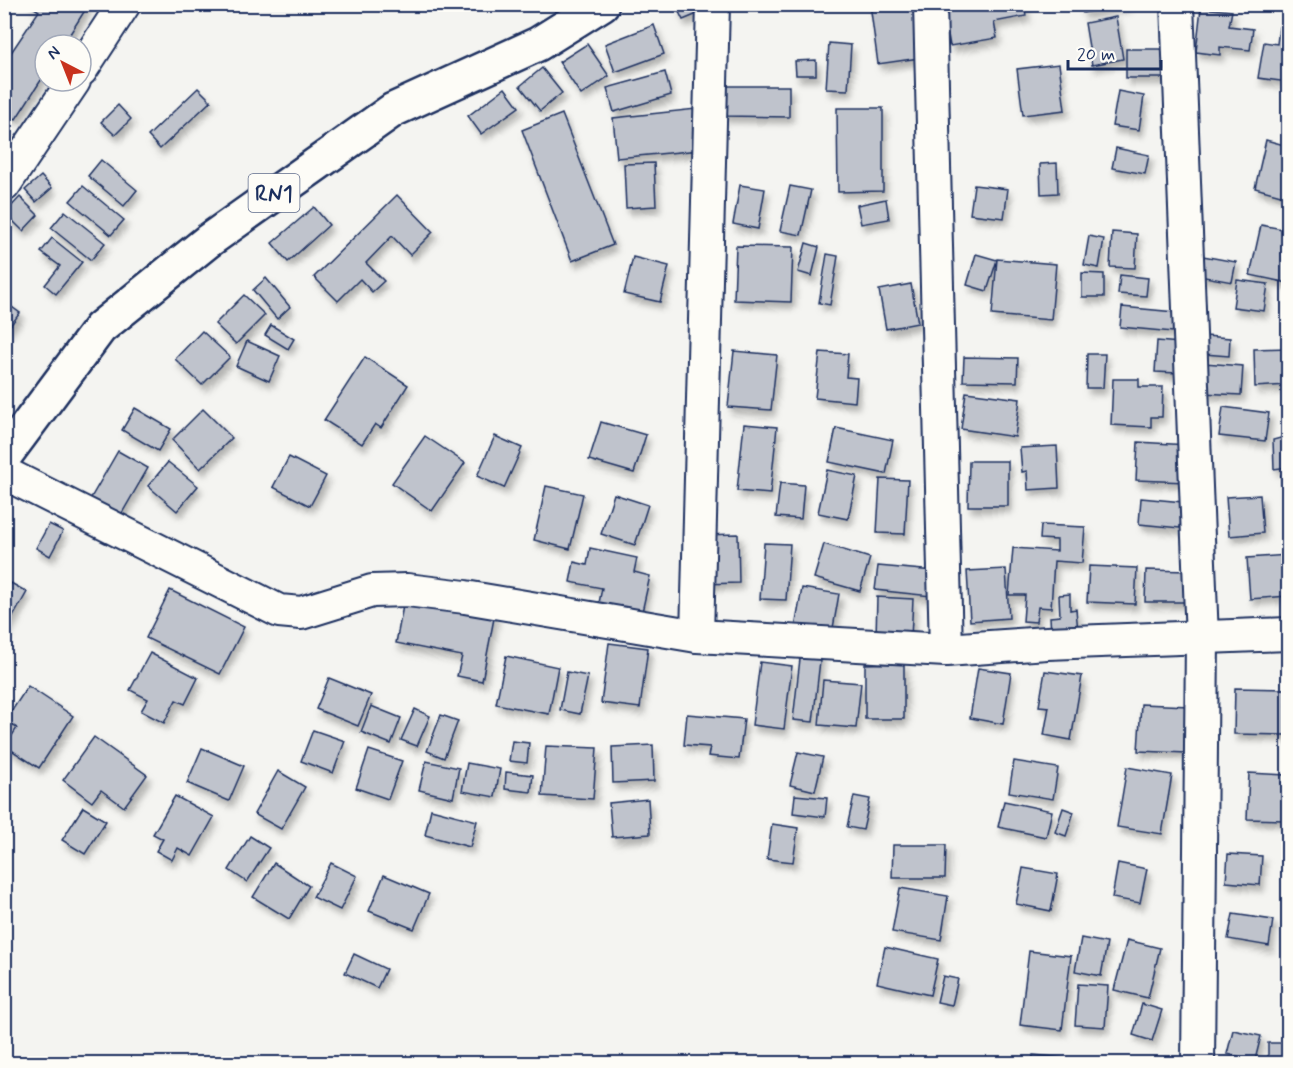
<svg xmlns="http://www.w3.org/2000/svg" width="1293" height="1068" font-family="Mynerve,sans-serif">
	<style>
		.building { fill: #bfc3cc; stroke: #1b2f5e; stroke-width: 1.5; filter: url(#shadow) }
		.lines { fill: none; stroke-linecap: round; stroke-linejoin: round }
		.minor-casing { stroke: #1b2f5e; stroke-width: 36 }
		.highway-casing { stroke: #1b2f5e; stroke-width: 38 }
		.minor { stroke: #fdfcf7; stroke-width: 32 }
		.highway { stroke: #fdfcf7; stroke-width: 33 }
		.labels { text-anchor: middle; stroke-width: 5; stroke-linejoin: round; paint-order: stroke }
		.shield { fill: #fdfcf7; stroke: #5f6c8c; stroke-width: 1.5 }
		.shield-label { font-size: 22px; font-weight: bold; fill: #1b2f5e }
	</style>
	<defs>
		<filter id="shadow"><feDropShadow dx="3.5" dy="6" stdDeviation="3" flood-color="#0004"/></filter>
	</defs>
	<rect width="100%" height="100%" fill="#f4f4f1"/>
	<filter id="ink" filterUnits="userSpaceOnUse"><feTurbulence type="fractalNoise" baseFrequency=".0167" numOctaves="2"/><feDisplacementMap in="SourceGraphic" scale="12" xChannelSelector="R" yChannelSelector="G"/><feConvolveMatrix kernelMatrix="1 2 1 2 8 2 1 2 1" color-interpolation-filters="sRGB"/></filter>
	<g filter="url(#ink)">
		<!-- building -->
		<g class="building">
			<polygon points="28,4 89,4 63,45 45,45 45,74 16,119 4,111 4,63 39,11"/>
			<polygon points="685,4 698,4 702,12 683,20 677,8"/>
			<polygon points="870,4 919,4 926,57 878,64"/>
			<polygon points="1024,4 1026,16 994,22 997,38 950,46 944,10 977,4"/>
			<polygon points="1081,4 1127,4 1128,5 1083,13"/>
			<polygon points="1201,8 1232,11 1229,26 1253,29 1250,50 1220,47 1220,55 1196,52"/>
			<polygon points="1116,17 1123,59 1092,65 1085,23"/>
			<polygon points="654,25 664,54 615,72 605,44"/>
			<polygon points="1279,27 1288,28 1288,82 1258,78 1264,42 1277,44"/>
			<polygon points="829,43 851,45 848,90 826,89"/>
			<polygon points="587,44 609,76 581,95 559,62"/>
			<rect x="1126" y="49" width="40" height="29"/>
			<polygon points="816,60 816,75 796,75 795,61"/>
			<polygon points="1059,64 1065,110 1023,115 1017,69"/>
			<polygon points="542,68 562,93 540,111 520,86"/>
			<polygon points="665,72 671,95 614,112 607,88"/>
			<polygon points="722,86 789,86 789,117 722,116"/>
			<polygon points="198,88 211,101 160,149 148,136"/>
			<polygon points="505,88 519,107 481,134 468,116"/>
			<polygon points="1118,91 1144,96 1139,130 1112,126"/>
			<polygon points="118,105 131,119 115,135 101,122"/>
			<polygon points="837,108 883,108 883,191 838,192"/>
			<polygon points="696,109 700,150 617,158 613,118"/>
			<polygon points="562,114 613,245 572,261 522,130"/>
			<polygon points="1266,140 1288,146 1288,197 1255,188"/>
			<polygon points="1116,148 1149,155 1145,174 1112,168"/>
			<polygon points="101,160 137,190 124,206 88,176"/>
			<polygon points="654,163 656,206 626,208 624,164"/>
			<polygon points="1057,163 1058,193 1041,194 1040,164"/>
			<polygon points="41,176 52,188 36,202 25,190"/>
			<polygon points="740,185 765,189 758,229 733,224"/>
			<polygon points="974,185 1008,189 1004,218 970,214"/>
			<polygon points="83,186 124,220 111,235 70,201"/>
			<polygon points="790,186 811,190 801,235 780,231"/>
			<polygon points="397,195 433,232 410,255 392,236 366,263 384,281 372,292 360,279 338,301 314,277"/>
			<polygon points="20,197 38,215 23,231 5,213"/>
			<polygon points="886,199 889,219 861,224 857,205"/>
			<polygon points="314,207 329,225 288,262 272,243"/>
			<polygon points="65,211 105,243 91,260 51,228"/>
			<polygon points="1261,225 1288,230 1288,283 1250,275"/>
			<polygon points="1112,232 1137,234 1135,268 1110,267"/>
			<polygon points="1089,236 1104,239 1099,268 1084,265"/>
			<polygon points="52,238 82,262 56,294 45,285 60,266 41,252"/>
			<polygon points="806,243 819,247 812,276 798,272"/>
			<polygon points="736,246 793,247 791,302 734,300"/>
			<polygon points="827,254 838,256 830,305 819,303"/>
			<polygon points="976,254 997,260 987,291 967,285"/>
			<polygon points="1203,256 1236,262 1232,282 1199,276"/>
			<polygon points="633,257 669,266 660,302 624,294"/>
			<polygon points="997,259 1056,264 1051,320 992,315"/>
			<polygon points="1082,273 1104,274 1104,297 1082,297"/>
			<polygon points="1120,275 1148,278 1146,296 1118,294"/>
			<polygon points="266,278 290,307 277,319 253,290"/>
			<polygon points="1237,280 1268,284 1264,311 1233,307"/>
			<polygon points="911,284 918,323 886,329 879,290"/>
			<polygon points="244,295 265,315 236,344 215,324"/>
			<polygon points="5,302 20,313 6,331 4,331"/>
			<polygon points="1122,307 1175,312 1173,332 1120,327"/>
			<polygon points="271,325 294,339 288,349 265,335"/>
			<polygon points="202,331 230,357 202,385 175,359"/>
			<polygon points="1205,336 1230,338 1229,356 1204,354"/>
			<polygon points="247,341 280,356 269,381 236,366"/>
			<polygon points="1157,341 1180,343 1178,373 1155,372"/>
			<polygon points="1288,348 1288,385 1255,387 1254,349"/>
			<polygon points="734,351 777,355 771,410 728,407"/>
			<polygon points="820,352 848,354 846,377 857,378 855,402 815,398"/>
			<polygon points="1087,354 1105,354 1103,388 1086,388"/>
			<polygon points="365,357 408,385 381,428 375,424 362,444 324,420"/>
			<polygon points="964,357 1018,358 1017,382 963,381"/>
			<polygon points="1204,363 1243,366 1241,395 1202,393"/>
			<polygon points="1113,379 1139,379 1139,387 1163,387 1162,417 1151,417 1151,427 1111,425"/>
			<polygon points="966,392 1020,399 1015,437 961,429"/>
			<polygon points="1223,407 1269,413 1265,441 1219,436"/>
			<polygon points="135,408 171,429 158,451 122,430"/>
			<polygon points="203,409 232,438 200,469 172,440"/>
			<polygon points="601,422 646,435 634,473 589,460"/>
			<polygon points="744,424 777,427 770,494 737,491"/>
			<polygon points="836,428 893,440 886,474 829,462"/>
			<polygon points="425,436 465,463 432,511 392,483"/>
			<polygon points="495,436 522,448 504,488 477,476"/>
			<polygon points="1288,436 1288,467 1274,469 1273,440"/>
			<polygon points="1138,442 1188,445 1186,482 1136,480"/>
			<polygon points="1057,446 1059,488 1028,490 1027,471 1022,472 1020,448"/>
			<polygon points="118,451 148,468 118,520 88,503"/>
			<polygon points="289,457 326,476 310,506 273,487"/>
			<polygon points="969,461 1008,461 1008,506 968,506"/>
			<polygon points="168,462 198,486 177,511 148,486"/>
			<polygon points="827,470 857,476 848,519 818,513"/>
			<polygon points="1281,475 1288,475 1288,504 1282,504"/>
			<polygon points="880,479 908,480 905,534 877,533"/>
			<polygon points="780,483 804,485 801,519 776,517"/>
			<polygon points="546,486 583,494 570,549 534,540"/>
			<polygon points="614,494 648,505 635,545 601,534"/>
			<polygon points="1260,495 1263,533 1229,536 1226,497"/>
			<polygon points="1141,498 1183,502 1180,528 1139,524"/>
			<polygon points="49,524 63,531 50,556 36,548"/>
			<polygon points="1041,525 1085,527 1082,563 1054,561 1051,608 1038,607 1036,622 1023,621 1025,595 1009,595 1013,548 1057,551 1057,540 1040,539"/>
			<polygon points="738,534 739,583 703,584 701,535"/>
			<polygon points="764,543 790,544 786,600 760,599"/>
			<polygon points="824,544 870,558 860,591 814,578"/>
			<polygon points="590,548 637,558 634,572 650,576 642,612 599,603 602,588 570,582 574,562 587,565"/>
			<polygon points="1288,555 1288,596 1250,599 1247,558"/>
			<polygon points="878,566 934,571 931,596 875,590"/>
			<polygon points="1089,566 1137,568 1135,604 1087,602"/>
			<polygon points="1006,569 1009,618 970,621 967,571"/>
			<polygon points="1146,570 1188,571 1187,602 1145,602"/>
			<polygon points="11,583 27,592 4,633 4,593"/>
			<polygon points="802,588 839,594 832,634 795,628"/>
			<polygon points="170,590 244,627 220,674 146,638"/>
			<polygon points="1070,594 1070,610 1076,609 1078,632 1051,634 1050,617 1060,616 1059,595"/>
			<polygon points="405,595 495,613 482,681 457,676 462,656 396,643"/>
			<polygon points="877,597 913,599 911,638 876,637"/>
			<polygon points="609,643 648,648 640,708 601,703"/>
			<polygon points="801,650 821,652 813,722 793,720"/>
			<polygon points="150,653 198,678 185,704 176,700 164,723 141,711 148,699 130,690"/>
			<polygon points="506,656 558,667 549,714 496,704"/>
			<polygon points="760,662 792,666 784,729 752,725"/>
			<polygon points="904,663 904,719 865,719 865,664"/>
			<polygon points="978,668 1011,673 1003,724 970,718"/>
			<polygon points="1045,671 1082,676 1071,740 1044,735 1049,707 1039,706"/>
			<polygon points="567,672 588,676 580,714 560,710"/>
			<polygon points="329,678 371,695 358,726 316,709"/>
			<polygon points="823,680 861,683 856,728 819,725"/>
			<polygon points="28,686 73,716 39,768 5,746 17,728 5,721"/>
			<polygon points="1235,688 1287,689 1286,735 1234,734"/>
			<polygon points="1141,704 1189,706 1187,753 1138,751"/>
			<polygon points="371,706 401,718 391,744 361,732"/>
			<polygon points="415,709 430,716 417,746 401,740"/>
			<polygon points="687,714 744,719 739,759 708,756 710,747 684,745"/>
			<polygon points="441,715 458,721 444,758 427,751"/>
			<polygon points="313,730 345,741 333,773 301,761"/>
			<polygon points="94,737 147,775 124,807 101,790 92,802 63,780"/>
			<polygon points="512,741 529,743 527,763 509,761"/>
			<polygon points="653,745 654,781 613,783 612,747"/>
			<polygon points="546,746 597,748 593,799 542,796"/>
			<polygon points="202,748 244,766 229,801 187,783"/>
			<polygon points="369,750 402,761 388,799 356,788"/>
			<polygon points="798,752 823,757 815,791 790,785"/>
			<polygon points="426,761 459,768 453,798 419,790"/>
			<polygon points="1014,761 1058,768 1053,799 1009,792"/>
			<polygon points="467,763 500,769 495,797 462,791"/>
			<polygon points="1127,767 1172,775 1162,834 1117,827"/>
			<polygon points="278,771 305,787 281,829 254,814"/>
			<polygon points="506,772 533,775 531,792 505,789"/>
			<polygon points="1249,773 1286,775 1283,820 1247,819"/>
			<polygon points="795,795 827,798 825,817 793,813"/>
			<polygon points="175,796 214,817 192,856 178,848 172,860 156,851 163,839 153,834"/>
			<polygon points="854,796 870,799 863,830 847,827"/>
			<polygon points="648,799 650,834 612,837 609,803"/>
			<polygon points="1004,801 1052,811 1046,837 998,827"/>
			<polygon points="83,807 106,821 85,854 62,840"/>
			<polygon points="1063,808 1074,812 1066,836 1055,832"/>
			<polygon points="431,809 477,821 470,847 425,835"/>
			<polygon points="772,824 798,828 793,862 767,859"/>
			<polygon points="250,836 269,848 247,882 229,870"/>
			<polygon points="893,845 946,845 945,878 892,878"/>
			<polygon points="1228,854 1262,856 1260,885 1226,882"/>
			<polygon points="274,863 309,886 289,919 253,897"/>
			<polygon points="331,863 357,876 340,910 313,897"/>
			<polygon points="1118,863 1147,869 1140,903 1112,898"/>
			<polygon points="1023,868 1058,874 1051,911 1016,904"/>
			<polygon points="384,875 429,894 414,929 369,911"/>
			<polygon points="900,888 948,896 941,940 892,932"/>
			<polygon points="1233,914 1273,920 1269,946 1228,939"/>
			<polygon points="1081,938 1107,943 1101,976 1075,971"/>
			<polygon points="1127,940 1160,948 1148,998 1114,990"/>
			<polygon points="885,947 938,959 930,995 877,983"/>
			<polygon points="1029,951 1071,956 1062,1030 1020,1025"/>
			<polygon points="354,954 386,969 377,988 345,973"/>
			<polygon points="1286,972 1288,972 1288,1005 1284,1004"/>
			<polygon points="943,976 958,979 952,1005 937,1002"/>
			<polygon points="1078,984 1108,986 1105,1027 1075,1025"/>
			<polygon points="1142,1004 1162,1010 1152,1041 1133,1035"/>
			<polygon points="1233,1030 1261,1036 1255,1060 1227,1054"/>
			<rect x="1268" y="1043" width="20" height="21"/>
			<polygon points="1033,1055 1064,1058 1063,1064 1032,1064"/>
		</g>
		<g class="lines">
			<!-- minor casing -->
			<g class="minor-casing">
				<g id="minor">
					<polyline points="930,4 946,650"/>
					<polyline points="1177,4 1202,639 1198,1064"/>
					<polyline points="81,70 124,4"/>
					<polyline points="4,185 74,81"/>
					<polyline points="4,473 279,611 301,613 372,591 407,590 465,597 697,636 946,650 1047,643 1288,634"/>
					<polyline points="697,636 713,4"/>
				</g>
			</g>
			<!-- highway casing -->
			<g class="highway-casing">
				<polyline id="highway" points="4,457 100,328 208,241 393,110 538,44 602,4"/>
			</g>
			<!-- minor -->
			<use href="#minor" class="minor"/>
			<!-- highway -->
			<use href="#highway" class="highway"/>
		</g>
	</g>
	<g class="labels">
		<!-- shield labels -->
		<rect class="shield" x="248.5" y="174" width="51" height="38" rx="4.5"/>
		<g class="shield-label">
			<text x="274" y="201">RN1</text>
		</g>
	</g>
	<!-- margin -->
	<rect width="1293" height="1068" fill="none" stroke="#fdfcf7" stroke-width="24"/>
	<rect x="12" y="12" width="1269" height="1044" fill="none" stroke="#1b2f5e" stroke-width="2" filter="url(#ink)"/>
	<!-- north arrow -->
	<g transform="translate(63 63) rotate(318)"><circle r="28" fill="#fdfcf7" stroke="#a3aaba" stroke-width="1.5"/>
	<path d="M0-4.5L10 22L0 15L-10 22Z" fill="#c8321e"/>
	<text y="-9" font-size="16" font-weight="bold" text-anchor="middle" fill="#1b2f5e">N</text>
	</g>
	<!-- scale -->
	<path d="M1068 60v9h93v-9" fill="none" stroke="#1b2f5e" stroke-width="3"/>
	<text x="1077" y="60" font-size="18" fill="#1b2f5e" stroke="#fdfcf7" stroke-width="4.5" paint-order="stroke">20 m</text>
</svg>
